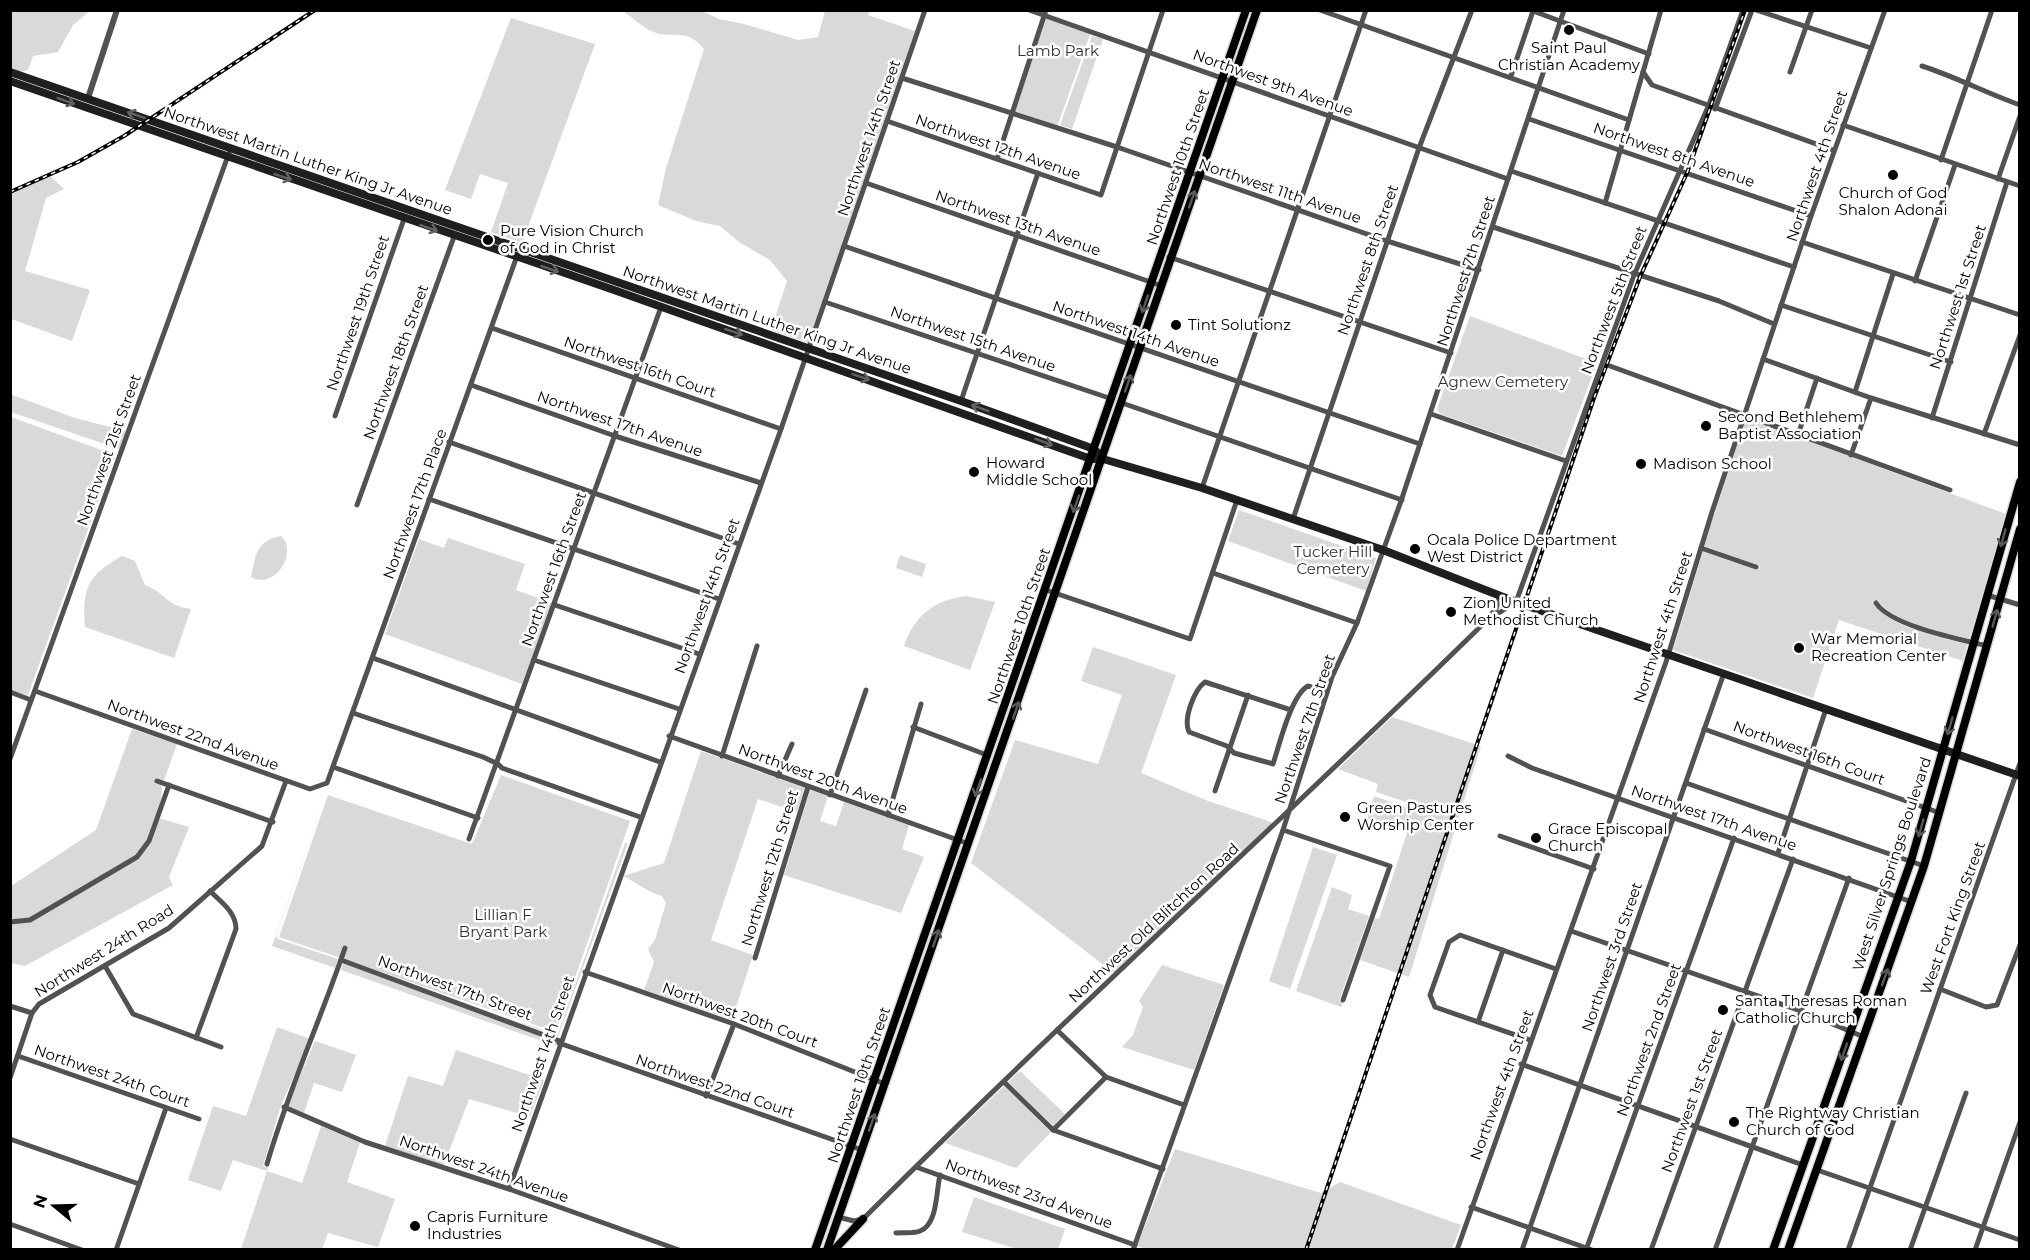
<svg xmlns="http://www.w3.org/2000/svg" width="2030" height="1260" font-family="Montserrat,sans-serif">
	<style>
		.green { fill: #d9d9d9 }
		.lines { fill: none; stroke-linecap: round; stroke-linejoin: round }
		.primary-casing { stroke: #dbdbdb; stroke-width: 11 }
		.trunk-casing { stroke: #dbdbdb; stroke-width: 11 }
		.minor { stroke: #525252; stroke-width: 5 }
		.tertiary { stroke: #525252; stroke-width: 6 }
		.secondary { stroke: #1f1f1f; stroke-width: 8 }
		.primary { stroke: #000; stroke-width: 8 }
		.trunk { stroke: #000; stroke-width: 8 }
		.rail-casing { stroke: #000; stroke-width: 4 }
		.rail { stroke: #fff; stroke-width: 1.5; stroke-dasharray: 4.5; stroke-linecap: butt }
		.oneway { stroke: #626262 }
		.oneway2 { stroke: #595959 }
		.poi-dot { fill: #000; stroke: #fff; stroke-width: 2 }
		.labels { text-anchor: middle; stroke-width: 5; stroke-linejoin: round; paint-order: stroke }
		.poi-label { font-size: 15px; fill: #000; stroke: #fff; text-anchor: start }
		.park-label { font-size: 15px; fill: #303030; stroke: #fff }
		.street-label { font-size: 15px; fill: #000; stroke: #fff }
	</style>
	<rect width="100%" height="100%" fill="#fff"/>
	<!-- green -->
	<g class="green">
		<polygon points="11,11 90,11 73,25 58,52 33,56 28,70 19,72 11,69"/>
		<path d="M623,11H702L719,19L744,24L798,40L818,37L825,11H870L868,15L915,31L808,343L771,330L787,281L770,260L739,242L720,226L696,221L658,205L666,168L704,49C684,25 673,41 651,31C641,26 632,17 623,11Z"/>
		<polygon points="1044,16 1091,32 1057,127 1012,113"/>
		<polygon points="511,18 595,44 522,243 491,232 508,183 480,174 471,199 445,190"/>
		<polygon points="1092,36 1103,39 1072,129 1060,125"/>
		<polygon points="50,176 64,189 46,198 25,271 90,290 72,341 11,319 11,193"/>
		<polygon points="1470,316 1597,363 1562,456 1440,414 1437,409"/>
		<polygon points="10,394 75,418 126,431 119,449 11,412"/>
		<polygon points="11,417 115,455 28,695 11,691"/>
		<path d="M1746,418L2006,514L1969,639C1942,632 1892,622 1877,600L1872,602C1888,627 1939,637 1967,644L1963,661L1839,620L1813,698L1673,650L1703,551L1758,570L1760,566L1704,546Z"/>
		<polygon points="1239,510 1376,558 1366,591 1228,541"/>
		<path d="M281,536C299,552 274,591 251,577C255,556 257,540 281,536Z"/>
		<polygon points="448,538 525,564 516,590 552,603 522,684 385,634 419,539 444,548"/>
		<polygon points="900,555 926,564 922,577 896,568"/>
		<path d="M122,556L135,561L145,585C166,593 166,606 191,609L174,658L85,627C82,588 88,575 122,556Z"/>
		<path d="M966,596L995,602L970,670L904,646C914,616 934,600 966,596Z"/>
		<polygon points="1093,647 1176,675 1141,773 1208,801 1274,823 1114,973 971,863 1015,740 1098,764 1122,695 1081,681"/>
		<polygon points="1392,717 1481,746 1409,977 1360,960 1375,918 1379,919 1407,833 1367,819 1374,796 1422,813 1424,808 1376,792 1378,784 1338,769"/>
		<polygon points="132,729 177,744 162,786 159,818 189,827 169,877 173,885 25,966 11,963 11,886 96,830"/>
		<path d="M701,751L805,788L797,812L758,799L711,940L753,955L732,1020L644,990L654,962L648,949L655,940L666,903L662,896C649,893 636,882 623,876L664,863Z"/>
		<polygon points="501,775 630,821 556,1032 279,937 328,795 472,844"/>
		<polygon points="810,790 828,796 820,821 836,826 844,802 909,825 902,849 924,857 901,913 784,875"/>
		<polygon points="325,797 276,936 278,939 338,959 335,968 272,946"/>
		<polygon points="625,843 628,843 558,1037 507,1018 555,1034 558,1033"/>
		<polygon points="1313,847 1337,855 1290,989 1269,981"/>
		<polygon points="1332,887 1352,895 1348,909 1369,916 1339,1001 1343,1003 1341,1007 1296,991"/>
		<polygon points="343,963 557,1042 556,1046 341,970"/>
		<polygon points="1162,965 1224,985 1194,1070 1122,1047 1133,1035 1143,1007 1139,1001"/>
		<polygon points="277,1027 310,1039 280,1108 263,1166 268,1167 267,1171 302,1183 321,1126 360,1143 347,1182 395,1199 378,1247 328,1233 322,1249 241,1249 267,1171 233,1160 221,1191 188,1180 213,1106 246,1116"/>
		<polygon points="315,1041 356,1055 342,1092 314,1083 304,1113 287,1106"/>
		<polygon points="456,1050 544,1080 530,1117 469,1099 444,1165 385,1146 408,1076 443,1086"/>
		<polygon points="1020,1071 1065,1114 1053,1126 1008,1082"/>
		<polygon points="1004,1086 1051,1132 1016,1168 945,1143"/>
		<polygon points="1175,1149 1321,1193 1340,1182 1461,1225 1452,1249 1146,1249 1137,1246"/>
		<polygon points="974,1197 1065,1229 1058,1249 1017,1249 962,1232"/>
	</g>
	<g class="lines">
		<!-- primary casing -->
		<g class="primary-casing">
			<g id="primary">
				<polyline points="1773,1250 1911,861 2020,482"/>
				<polyline points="1788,1250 1924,866 2020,529"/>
			</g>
		</g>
		<!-- trunk casing -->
		<g class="trunk-casing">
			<g id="trunk">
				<polyline points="815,1250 1246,10"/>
				<polyline points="827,1250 1257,10"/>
				<polyline points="834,1250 863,1219"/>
			</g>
		</g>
		<!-- minor -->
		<g class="minor">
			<polyline points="1029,10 1508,179"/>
			<polyline points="1320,10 1629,120"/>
			<polyline points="1756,10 1871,48"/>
			<path d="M1922,66C1956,77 1986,93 2020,105"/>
			<polyline points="1643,72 1652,85 1833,150"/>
			<polyline points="1790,72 1812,10"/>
			<polyline points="1511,76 1533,11 1649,54"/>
			<polyline points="902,78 1117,147 1387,241 1479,270"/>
			<polyline points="1715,109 1752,10"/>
			<polyline points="1529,119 1811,216"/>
			<polyline points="887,121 1101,195 1163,10"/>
			<polyline points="1843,125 2020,186"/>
			<polyline points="997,159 1046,10"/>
			<polyline points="1941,160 1992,10"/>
			<polyline points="1511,171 1794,267"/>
			<polyline points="1998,179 2020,116"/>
			<polyline points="866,183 1162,286"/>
			<polyline points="1605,203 1661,10"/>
			<polyline points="1493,227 1719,301 1774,324"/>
			<polyline points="1802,242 2020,315"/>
			<polyline points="844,246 1420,444"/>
			<polyline points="1169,257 1451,353"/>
			<polyline points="1915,281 1955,165"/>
			<polyline points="825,302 1112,399"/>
			<polyline points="1781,305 1951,362"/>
			<polyline points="492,328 781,429"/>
			<polyline points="1763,359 1871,398 2020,445"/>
			<polyline points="1610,366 1950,490"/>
			<polyline points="471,385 615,436 761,483"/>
			<polyline points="1855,392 1893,274"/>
			<polyline points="961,401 1038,173"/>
			<polyline points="1122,403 1402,500"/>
			<polyline points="1431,414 1566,461"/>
			<polyline points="335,416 404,219"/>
			<polyline points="1932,418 2007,182"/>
			<polyline points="1984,434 2020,335"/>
			<polyline points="1798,435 1817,378"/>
			<polyline points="449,442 739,544"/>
			<polyline points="1851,455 1871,398"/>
			<polyline points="1202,488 1366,10"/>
			<polyline points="429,499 719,599"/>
			<polyline points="357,505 455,234"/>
			<polyline points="1293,519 1419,148 1472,10"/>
			<polyline points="1701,548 1756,567"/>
			<polyline points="1213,573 1357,623"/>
			<polyline points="1046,590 1190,639 1237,500"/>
			<polyline points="1987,595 2020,605"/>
			<path d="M1876,603C1891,626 1959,639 1987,646"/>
			<polyline points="555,605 699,654"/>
			<polyline points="1491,618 1516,602 1634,275 1708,107 1743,10"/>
			<polyline points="373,658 660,762"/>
			<polyline points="534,660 679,709"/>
			<polyline points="35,691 310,789 327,783 517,256"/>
			<polyline points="10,692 31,700"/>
			<path d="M1291,710L1205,682C1194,690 1183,719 1189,732L1227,746L1234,753L1273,764C1279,746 1291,695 1308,686L1327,692"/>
			<polyline points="353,713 483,757 498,764 502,768 640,817"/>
			<polyline points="913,727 987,755"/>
			<polyline points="1704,729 1940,813"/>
			<polyline points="669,736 969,844"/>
			<polyline points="722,756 757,646"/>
			<polyline points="1508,756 1532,768 1912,902"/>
			<polyline points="10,759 229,153"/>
			<polyline points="333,767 478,818"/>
			<polyline points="778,776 792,744"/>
			<polyline points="157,781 273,822"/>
			<polyline points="1686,783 1924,866"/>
			<polyline points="1215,791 1248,695"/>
			<polyline points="830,795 866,690"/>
			<polyline points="888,815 921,704"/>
			<polyline points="1283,830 1390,866 1343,1000"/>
			<polyline points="1500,836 1594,869"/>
			<polyline points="469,839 661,307"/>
			<polyline points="1778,853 1826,709"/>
			<polyline points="10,922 30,920 137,857 149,841 169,785"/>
			<polyline points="1571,931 1801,1011 1864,1037"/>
			<polyline points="755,958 808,787"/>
			<polyline points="341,960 560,1041"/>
			<polyline points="105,966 133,1014 221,1047"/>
			<polyline points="585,972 734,1024 885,1084"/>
			<polyline points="1940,989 1986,1007 1997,1005 2020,945"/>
			<polyline points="10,1006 32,1013 39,1004 169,928 262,846 286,781"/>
			<polyline points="1478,1022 1503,950"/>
			<polyline points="1057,1030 1106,1077 1184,1105"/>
			<path d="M196,1038L236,929C236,912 221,902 210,891"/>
			<polyline points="1530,1040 1435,1007 1430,995 1449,942 1460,935 1556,969"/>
			<polyline points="559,1043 862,1150"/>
			<polyline points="18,1056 199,1119"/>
			<polyline points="1521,1064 1803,1165"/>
			<polyline points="10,1078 32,1013"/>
			<polyline points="1004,1082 1053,1130 1163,1169"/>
			<polyline points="706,1096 734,1024"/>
			<polyline points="284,1107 365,1142 509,1189 679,1250"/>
			<polyline points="1053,1130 1106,1077"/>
			<polyline points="10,1139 139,1184"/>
			<path d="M267,1164C288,1091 320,1021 345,948"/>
			<polyline points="916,1167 1135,1245"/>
			<polyline points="1817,1170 2020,1240"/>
			<polyline points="509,1189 781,429 925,10"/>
			<polyline points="1471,1207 1592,1250"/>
			<path d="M838,1217L854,1221L863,1219C1065,1017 1277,826 1481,626L1496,609L1500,595"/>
			<polyline points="10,1224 82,1250"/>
			<path d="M896,1233C903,1232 914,1234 920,1231C938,1224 936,1191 940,1175"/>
			<polyline points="116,1250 166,1108"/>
			<polyline points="1133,1250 1283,830 1332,677 1357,623 1401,501 1564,10"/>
			<polyline points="1457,1250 1666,662 1712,512 1811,216 1885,10"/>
			<polyline points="1522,1250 1724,673"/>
			<polyline points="1586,1250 1734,838"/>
			<polyline points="1651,1250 1793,859"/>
			<polyline points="1715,1250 1849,878"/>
			<polyline points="1848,1250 2020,763"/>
			<polyline points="1910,1250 1966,1093"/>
			<polyline points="1975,1250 2020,1122"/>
		</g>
		<!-- tertiary -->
		<polyline class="tertiary" points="88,98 117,10"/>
		<!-- secondary -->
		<g class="secondary">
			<polyline points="10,72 961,401 1094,449 1098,453"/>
			<polyline points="10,81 614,290 1091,459 1103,459 1202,488 1383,550 1516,602 2020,776"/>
		</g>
		<!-- primary -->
		<use href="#primary" class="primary"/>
		<!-- trunk -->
		<use href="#trunk" class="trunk"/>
		<!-- rail casing -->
		<g class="rail-casing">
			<g id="rail">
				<polyline points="10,192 78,162 124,136 315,10"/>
				<polyline points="1306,1250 1594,398 1640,277 1687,173 1745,10"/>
			</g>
		</g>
		<!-- rail -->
		<use href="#rail" class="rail"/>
	</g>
	<!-- one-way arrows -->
	<defs><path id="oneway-shaft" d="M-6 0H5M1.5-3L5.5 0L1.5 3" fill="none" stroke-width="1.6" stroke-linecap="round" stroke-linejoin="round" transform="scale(1.5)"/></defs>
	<g class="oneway">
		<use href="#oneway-shaft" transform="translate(66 101) rotate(20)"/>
		<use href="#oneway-shaft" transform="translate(136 115) rotate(-161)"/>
		<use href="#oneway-shaft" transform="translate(283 177) rotate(19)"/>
		<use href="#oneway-shaft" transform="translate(429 228) rotate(19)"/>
		<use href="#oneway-shaft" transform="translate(550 269) rotate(18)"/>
		<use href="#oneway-shaft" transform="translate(734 332) rotate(19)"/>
		<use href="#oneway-shaft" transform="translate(861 377) rotate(19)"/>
		<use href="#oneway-shaft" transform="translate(980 408) rotate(-160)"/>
		<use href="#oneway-shaft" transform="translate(1044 442) rotate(20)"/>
	</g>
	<g class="oneway2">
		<use href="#oneway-shaft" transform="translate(1192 199) rotate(-71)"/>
		<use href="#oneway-shaft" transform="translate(1145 304) rotate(109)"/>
		<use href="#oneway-shaft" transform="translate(1128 383) rotate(-71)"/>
		<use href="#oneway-shaft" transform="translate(1076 504) rotate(109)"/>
		<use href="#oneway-shaft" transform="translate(2003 538) rotate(106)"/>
		<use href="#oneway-shaft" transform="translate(1995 618) rotate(-74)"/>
		<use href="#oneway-shaft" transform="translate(1016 710) rotate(-71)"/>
		<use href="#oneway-shaft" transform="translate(1950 726) rotate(106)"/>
		<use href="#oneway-shaft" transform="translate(978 788) rotate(109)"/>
		<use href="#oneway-shaft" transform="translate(1921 828) rotate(106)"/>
		<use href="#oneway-shaft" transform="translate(936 938) rotate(-71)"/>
		<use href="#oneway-shaft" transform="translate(1885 977) rotate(-70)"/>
		<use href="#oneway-shaft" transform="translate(1844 1052) rotate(110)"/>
		<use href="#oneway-shaft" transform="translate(872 1122) rotate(-71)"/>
	</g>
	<!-- markers -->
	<g class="poi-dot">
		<circle cx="1569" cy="30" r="6"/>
		<circle cx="1893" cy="175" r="6"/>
		<circle cx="488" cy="240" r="6"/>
		<circle cx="1176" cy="325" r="6"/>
		<circle cx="1706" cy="426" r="6"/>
		<circle cx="1641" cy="464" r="6"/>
		<circle cx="974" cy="472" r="6"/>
		<circle cx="1415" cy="549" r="6"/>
		<circle cx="1451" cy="612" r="6"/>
		<circle cx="1799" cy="648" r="6"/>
		<circle cx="1345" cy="817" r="6"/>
		<circle cx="1536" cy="838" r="6"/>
		<circle cx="1723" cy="1010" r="6"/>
		<circle cx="1734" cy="1122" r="6"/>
		<circle cx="415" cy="1226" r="6"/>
	</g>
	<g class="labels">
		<!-- poi labels -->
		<g class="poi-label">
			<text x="1569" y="53" text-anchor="middle">Saint Paul<tspan x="1569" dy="17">Christian Academy</tspan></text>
			<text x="1893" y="198" text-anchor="middle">Church of God<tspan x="1893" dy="17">Shalon Adonai</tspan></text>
			<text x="500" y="236">Pure Vision Church<tspan x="500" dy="17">of God in Christ</tspan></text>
			<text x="1188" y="330">Tint Solutionz</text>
			<text x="1718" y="422">Second Bethlehem<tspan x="1718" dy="17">Baptist Association</tspan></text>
			<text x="986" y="468">Howard<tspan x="986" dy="17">Middle School</tspan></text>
			<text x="1653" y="469">Madison School</text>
			<text x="1427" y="545">Ocala Police Department<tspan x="1427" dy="17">West District</tspan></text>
			<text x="1463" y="608">Zion United<tspan x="1463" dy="17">Methodist Church</tspan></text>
			<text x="1811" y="644">War Memorial<tspan x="1811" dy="17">Recreation Center</tspan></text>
			<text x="1357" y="813">Green Pastures<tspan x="1357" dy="17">Worship Center</tspan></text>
			<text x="1548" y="834">Grace Episcopal<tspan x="1548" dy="17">Church</tspan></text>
			<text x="1735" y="1006">Santa Theresas Roman<tspan x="1735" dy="17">Catholic Church</tspan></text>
			<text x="1746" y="1118">The Rightway Christian<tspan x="1746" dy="17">Church of God</tspan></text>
			<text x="427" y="1222">Capris Furniture<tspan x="427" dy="17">Industries</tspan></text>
		</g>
		<!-- park labels -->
		<g class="park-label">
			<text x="1058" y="56">Lamb Park</text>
			<text x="1503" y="387">Agnew Cemetery</text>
			<text x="1333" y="557">Tucker Hill<tspan x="1333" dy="17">Cemetery</tspan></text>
			<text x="503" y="920">Lillian F<tspan x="503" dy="17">Bryant Park</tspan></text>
		</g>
		<!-- street labels -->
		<g class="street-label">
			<text transform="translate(1273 83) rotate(20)" y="5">Northwest 9th Avenue</text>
			<text transform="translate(869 138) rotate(-71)" y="5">Northwest 14th Street</text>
			<text transform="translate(998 147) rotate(19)" y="5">Northwest 12th Avenue</text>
			<text transform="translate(1674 155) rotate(19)" y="5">Northwest 8th Avenue</text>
			<text transform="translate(308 161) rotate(19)" y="5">Northwest Martin Luther King Jr Avenue</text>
			<text transform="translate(1817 166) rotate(-71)" y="5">Northwest 4th Street</text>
			<text transform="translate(1178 167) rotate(-71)" y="5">Northwest 10th Street</text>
			<text transform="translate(1280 191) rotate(19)" y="5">Northwest 11th Avenue</text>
			<text transform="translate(1018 223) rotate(19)" y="5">Northwest 13th Avenue</text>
			<text transform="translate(1368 260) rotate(-71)" y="5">Northwest 8th Street</text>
			<text transform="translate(1466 271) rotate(-72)" y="5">Northwest 7th Street</text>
			<text transform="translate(1958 297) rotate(-72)" y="5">Northwest 1st Street</text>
			<text transform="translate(1614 300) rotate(-69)" y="5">Northwest 5th Street</text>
			<text transform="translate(358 313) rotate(-71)" y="5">Northwest 19th Street</text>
			<text transform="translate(767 320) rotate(19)" y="5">Northwest Martin Luther King Jr Avenue</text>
			<text transform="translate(1136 334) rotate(19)" y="5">Northwest 14th Avenue</text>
			<text transform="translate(973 339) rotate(19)" y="5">Northwest 15th Avenue</text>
			<text transform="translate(396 362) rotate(-70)" y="5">Northwest 18th Street</text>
			<text transform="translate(640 367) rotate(19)" y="5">Northwest 16th Court</text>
			<text transform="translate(620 424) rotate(19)" y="5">Northwest 17th Avenue</text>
			<text transform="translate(109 450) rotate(-70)" y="5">Northwest 21st Street</text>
			<text transform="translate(415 504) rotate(-70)" y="5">Northwest 17th Place</text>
			<text transform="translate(554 569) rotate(-70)" y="5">Northwest 16th Street</text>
			<text transform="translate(707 596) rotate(-70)" y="5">Northwest 14th Street</text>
			<text transform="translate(1019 626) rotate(-71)" y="5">Northwest 10th Street</text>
			<text transform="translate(1663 627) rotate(-72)" y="5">Northwest 4th Street</text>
			<text transform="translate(1305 729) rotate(-71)" y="5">Northwest 7th Street</text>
			<text transform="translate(193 735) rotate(20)" y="5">Northwest 22nd Avenue</text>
			<text transform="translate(1809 753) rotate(20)" y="5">Northwest 16th Court</text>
			<text transform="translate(823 779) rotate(20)" y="5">Northwest 20th Avenue</text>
			<text transform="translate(1714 818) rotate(19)" y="5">Northwest 17th Avenue</text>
			<text transform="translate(1892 864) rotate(-72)" y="5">West Silver Springs Boulevard</text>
			<text transform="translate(770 868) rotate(-73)" y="5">Northwest 12th Street</text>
			<text transform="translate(1953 918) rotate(-70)" y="5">West Fort King Street</text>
			<text transform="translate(1154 923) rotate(-43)" y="5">Northwest Old Blitchton Road</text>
			<text transform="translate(104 951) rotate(-32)" y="5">Northwest 24th Road</text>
			<text transform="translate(1612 957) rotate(-71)" y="5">Northwest 3rd Street</text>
			<text transform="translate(455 988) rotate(20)" y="5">Northwest 17th Street</text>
			<text transform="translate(740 1015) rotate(20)" y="5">Northwest 20th Court</text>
			<text transform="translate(1649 1040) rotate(-70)" y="5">Northwest 2nd Street</text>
			<text transform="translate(543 1054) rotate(-71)" y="5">Northwest 14th Street</text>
			<text transform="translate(112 1076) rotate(19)" y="5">Northwest 24th Court</text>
			<text transform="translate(859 1085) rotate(-71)" y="5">Northwest 10th Street</text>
			<text transform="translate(1502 1085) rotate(-70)" y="5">Northwest 4th Street</text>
			<text transform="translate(715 1086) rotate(19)" y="5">Northwest 22nd Court</text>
			<text transform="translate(1692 1101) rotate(-70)" y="5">Northwest 1st Street</text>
			<text transform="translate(484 1169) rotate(19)" y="5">Northwest 24th Avenue</text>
			<text transform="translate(1029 1194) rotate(20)" y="5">Northwest 23rd Avenue</text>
		</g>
	</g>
	<!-- border -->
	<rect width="2030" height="1260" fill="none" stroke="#000000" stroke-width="24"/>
	<!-- north arrow -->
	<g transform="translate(54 1206) rotate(289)" stroke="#ffffff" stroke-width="4.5" paint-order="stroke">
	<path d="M0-4.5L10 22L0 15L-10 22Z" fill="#000000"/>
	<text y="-9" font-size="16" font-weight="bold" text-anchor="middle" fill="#000000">N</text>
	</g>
</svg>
